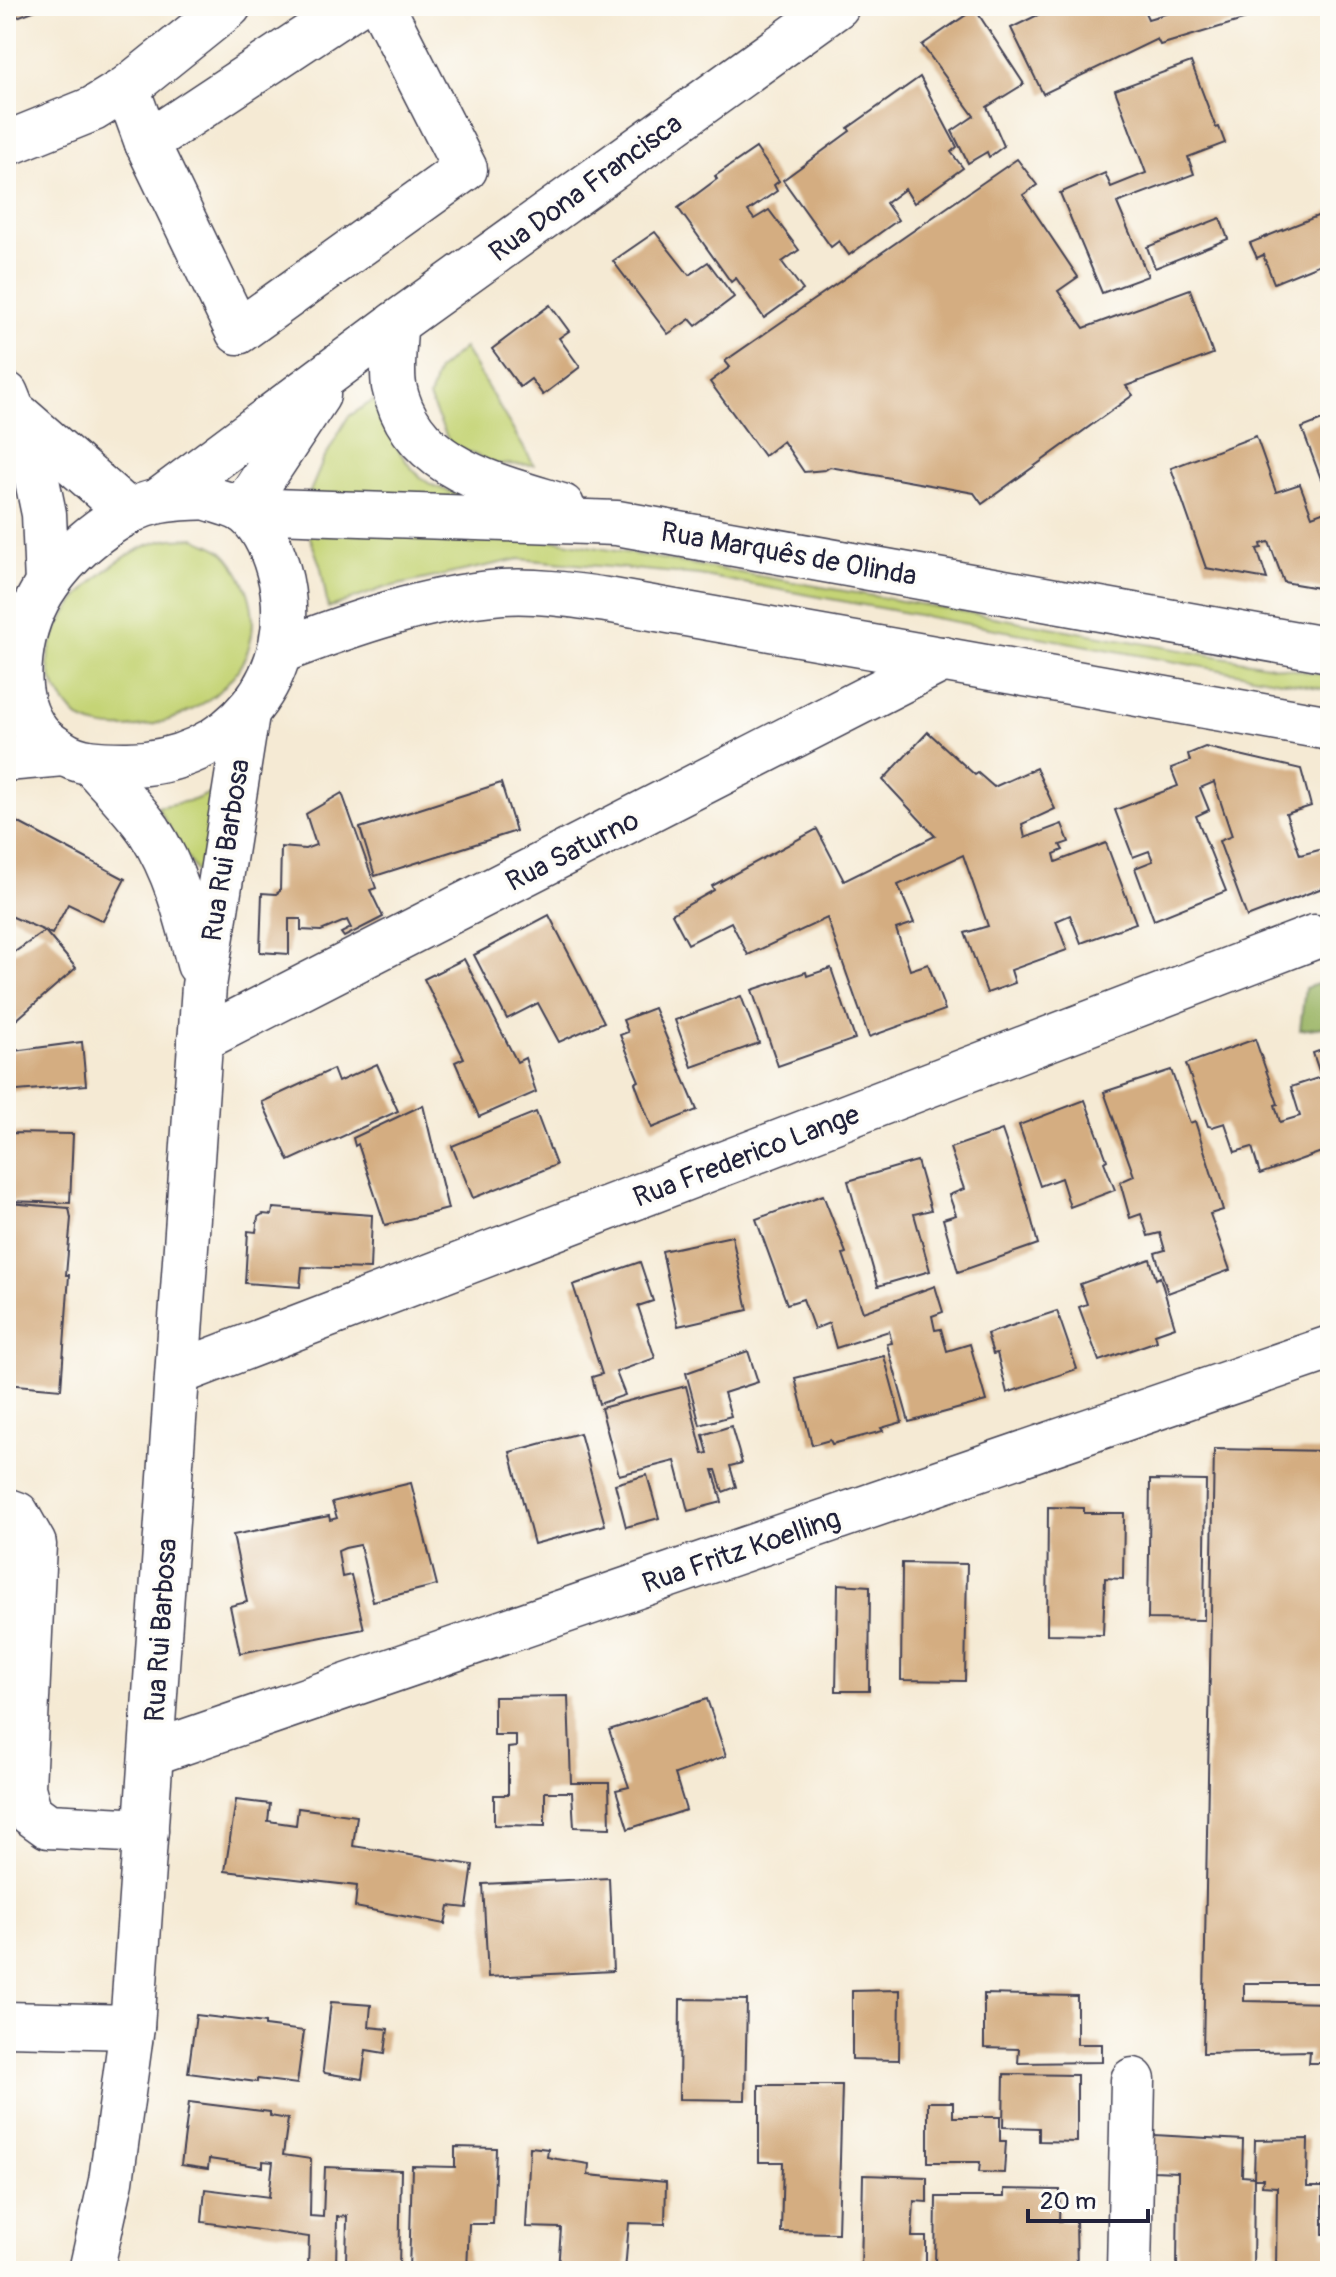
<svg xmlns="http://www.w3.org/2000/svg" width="1336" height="2277" font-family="Pangolin,sans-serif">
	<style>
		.green { fill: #c5d476; stroke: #747b58; stroke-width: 2 }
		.forest { fill: #9cb667; stroke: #5f6c51; stroke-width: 2 }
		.building { fill: #d4ad81 }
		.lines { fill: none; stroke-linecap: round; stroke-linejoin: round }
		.minor-casing { stroke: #424052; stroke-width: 47 }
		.major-casing { stroke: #424052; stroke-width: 47 }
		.minor { stroke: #fff; stroke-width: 44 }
		.major { stroke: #fff; stroke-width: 44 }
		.labels { text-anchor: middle; stroke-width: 7; stroke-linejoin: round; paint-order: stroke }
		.street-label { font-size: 28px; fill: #22223b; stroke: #fdfcf7 }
	</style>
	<rect width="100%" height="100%" fill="#fdfcf7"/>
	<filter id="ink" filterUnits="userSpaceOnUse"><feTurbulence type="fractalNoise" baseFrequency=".0125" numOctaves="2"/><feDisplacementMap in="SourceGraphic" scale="16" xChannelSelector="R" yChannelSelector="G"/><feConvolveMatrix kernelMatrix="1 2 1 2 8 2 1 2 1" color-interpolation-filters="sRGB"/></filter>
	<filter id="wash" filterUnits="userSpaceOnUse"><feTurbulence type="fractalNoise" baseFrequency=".006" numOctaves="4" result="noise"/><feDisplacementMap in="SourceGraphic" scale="32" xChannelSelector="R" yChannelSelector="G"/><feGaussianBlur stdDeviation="1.8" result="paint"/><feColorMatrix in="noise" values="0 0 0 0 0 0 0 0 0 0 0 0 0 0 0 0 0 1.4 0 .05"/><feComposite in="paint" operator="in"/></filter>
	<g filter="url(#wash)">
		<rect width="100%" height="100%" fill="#f5ead4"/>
		<!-- green -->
		<g class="green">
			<polygon points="464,348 534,465 496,464 450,444 429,398 438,370"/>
			<path d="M374,400C387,428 402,467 430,484C447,493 485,500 504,505L309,494L323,461L348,417Z"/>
			<polygon points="307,529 559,541 1330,676 1330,690 699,575 519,559 384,588 328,608 321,568"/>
			<path d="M195,538C204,543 215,546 223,552C232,560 241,576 246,587C277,666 197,726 125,728C110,729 85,726 74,714C62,700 47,680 48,660C53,609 116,550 165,540C174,538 186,539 195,538Z"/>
			<polygon points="226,786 208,892 157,807 194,800"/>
		</g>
		<!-- forest -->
		<polygon class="forest" points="1330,980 1330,1026 1300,1030 1305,988"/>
		<g id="blocks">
			<!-- building -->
			<g class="building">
				<polygon points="6,6 38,6 39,9 6,21"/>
				<polygon points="1056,6 1142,6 1148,19 1192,6 1286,7 1160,45 1157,39 1043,94 1011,28"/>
				<polygon points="975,9 1024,84 987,107 1004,146 989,157 987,152 968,163 952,131 974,116 922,45"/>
				<polygon points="1191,62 1216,128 1219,127 1225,143 1188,157 1194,174 1117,203 1148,276 1102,293 1060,193 1105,173 1111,187 1146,173 1115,90"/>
				<polygon points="920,77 957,147 951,152 963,168 914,203 905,189 886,203 898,220 849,255 839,241 831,247 783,180 850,131 848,128"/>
				<polygon points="756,148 779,181 774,185 777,191 748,211 754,219 769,210 799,250 782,262 803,290 764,318 736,278 731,282 678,208 717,179 715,176"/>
				<polygon points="1017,159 1037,185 1023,195 1078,277 1058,291 1084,328 1190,289 1213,354 1126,386 1133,395 982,504 974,493 830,467 825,470 804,472 783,441 764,456 710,382 730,367 725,361"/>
				<polygon points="1330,211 1330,260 1274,283 1263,255 1257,258 1250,243"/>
				<polygon points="1220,218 1228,239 1155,268 1147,247"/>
				<polygon points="655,232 689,275 708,262 734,297 696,326 690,319 668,334 613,261"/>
				<polygon points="550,305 569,331 559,338 580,367 543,395 531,379 520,387 492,349"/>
				<polygon points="1330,417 1330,475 1321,479 1302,428"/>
				<polygon points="1256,436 1276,492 1300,484 1312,516 1330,509 1330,590 1284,582 1269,542 1261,544 1262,548 1257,549 1267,579 1206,568 1171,468"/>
				<polygon points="928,732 975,775 978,773 994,787 1036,768 1055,809 1022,824 1025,838 1062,824 1069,842 1060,845 1063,850 1054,854 1056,862 1106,843 1136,923 1081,943 1070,915 1056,921 1067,950 1011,970 1015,983 987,993 965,933 988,926 963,855 898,885 914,923 896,929 910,970 928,964 945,1010 869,1037 827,918 748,955 731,922 688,944 672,914 714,890 712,886 817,829 844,881 935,836 883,780"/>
				<polygon points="1205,747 1301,769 1311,806 1286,814 1300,855 1323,849 1330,885 1247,917 1219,841 1232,836 1214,782 1200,788 1209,810 1196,816 1226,891 1154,920 1135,868 1153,861 1149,851 1133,857 1115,810 1178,786 1171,768 1190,761 1188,754"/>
				<polygon points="501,783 516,831 375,876 360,828"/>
				<polygon points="342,793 376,888 370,890 383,917 344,937 341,933 351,928 347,920 321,931 301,930 301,919 289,919 289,954 260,952 262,893 276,894 280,891 281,847 305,849 316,845 306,814"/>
				<polygon points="6,816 125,879 103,921 68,904 52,934 6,914"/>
				<polygon points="549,915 604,1022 559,1042 538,1003 507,1019 474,955"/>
				<polygon points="45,931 76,968 15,1021 8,1013 6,1015 6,958"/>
				<polygon points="464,959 517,1062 525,1058 536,1092 479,1117 455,1062 464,1058 424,979"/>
				<polygon points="831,968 855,1039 778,1066 752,990 806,972 807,976"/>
				<polygon points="741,996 759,1043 692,1067 675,1020"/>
				<polygon points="654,1008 697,1110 652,1128 635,1083 639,1081 620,1035 628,1032 623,1020"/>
				<polygon points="1255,1039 1278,1104 1275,1105 1280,1122 1300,1116 1291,1087 1321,1077 1313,1053 1330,1047 1330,1149 1260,1174 1252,1147 1235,1152 1225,1123 1212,1127 1208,1126 1186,1064"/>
				<polygon points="82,1042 86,1085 6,1092 6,1052"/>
				<polygon points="377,1064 398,1111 289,1161 262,1102 333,1069 338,1082"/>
				<polygon points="1171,1070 1190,1123 1195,1121 1223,1210 1210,1214 1230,1270 1168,1293 1155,1253 1165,1250 1160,1233 1148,1236 1141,1214 1130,1218 1120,1182 1134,1176 1104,1092"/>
				<polygon points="1085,1100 1107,1160 1104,1162 1115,1190 1070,1207 1061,1178 1040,1186 1019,1125"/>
				<polygon points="423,1105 448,1209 385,1225 358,1144 355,1146 353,1138"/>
				<polygon points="536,1112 556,1165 473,1198 452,1146"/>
				<polygon points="1002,1130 1027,1203 1038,1244 958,1272 943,1219 956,1215 949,1195 964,1189 950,1148"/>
				<polygon points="6,1133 73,1134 70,1203 9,1201 9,1203 69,1208 71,1218 66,1275 69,1275 61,1389 6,1384"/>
				<polygon points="917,1161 931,1210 914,1214 930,1271 878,1286 848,1181"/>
				<polygon points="823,1195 846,1253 843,1254 863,1312 935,1286 943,1312 932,1316 935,1330 941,1329 947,1351 970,1344 986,1401 909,1422 887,1344 892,1343 889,1331 836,1348 829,1323 814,1329 803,1299 787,1304 756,1219"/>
				<polygon points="273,1208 372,1215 370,1269 302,1267 300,1287 245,1283 248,1231 256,1232 258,1217 263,1214 272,1215"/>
				<polygon points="732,1236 748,1310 678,1326 662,1251"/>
				<polygon points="1150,1259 1156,1279 1160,1277 1175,1327 1155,1334 1157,1341 1099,1361 1079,1307 1087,1304 1080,1284"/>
				<polygon points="640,1262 653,1301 638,1306 655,1358 616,1372 625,1395 599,1404 592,1377 602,1374 573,1285"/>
				<polygon points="1057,1311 1077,1369 1007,1393 997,1353 993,1354 987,1334"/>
				<polygon points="748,1351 758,1382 724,1393 731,1416 700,1425 686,1373"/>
				<polygon points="884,1356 902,1422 881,1428 883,1431 832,1444 830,1440 812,1445 795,1378"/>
				<polygon points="686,1386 703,1454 708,1453 703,1435 731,1426 742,1463 730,1466 736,1487 723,1492 716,1470 713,1470 722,1502 688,1511 675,1461 619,1475 601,1408"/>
				<polygon points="580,1433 605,1525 534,1544 510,1452"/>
				<polygon points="1214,1449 1330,1451 1330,1983 1244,1983 1244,2001 1330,2003 1330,2063 1309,2063 1310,2051 1203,2053"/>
				<polygon points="647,1475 659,1518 626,1527 615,1484"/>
				<polygon points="1150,1480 1206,1481 1204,1620 1148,1619"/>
				<polygon points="411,1483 437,1585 373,1601 360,1545 345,1548 338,1551 342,1577 351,1575 364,1629 240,1653 230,1606 247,1602 233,1535 329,1516 330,1520 337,1518 332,1502"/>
				<polygon points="1048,1507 1084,1508 1084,1513 1124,1513 1123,1579 1105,1578 1103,1635 1047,1634"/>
				<polygon points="902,1563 967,1564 965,1681 901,1680"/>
				<polygon points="838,1584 870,1586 869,1691 836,1691"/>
				<polygon points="568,1696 571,1783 609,1783 610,1828 574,1827 572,1792 545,1792 545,1826 494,1825 494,1795 508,1795 508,1748 516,1747 516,1735 494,1735 494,1697"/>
				<polygon points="707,1699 726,1756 675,1774 686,1810 628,1829 616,1790 629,1787 609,1730"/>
				<polygon points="236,1800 270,1804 268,1821 296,1825 298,1808 357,1816 353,1846 473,1865 467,1908 449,1906 445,1924 355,1907 357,1886 225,1871"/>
				<polygon points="609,1878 613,1971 488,1977 483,1884"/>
				<polygon points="900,1990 899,2060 852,2059 852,1991"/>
				<polygon points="984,1994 1077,1996 1077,2044 1102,2044 1102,2062 1018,2063 1019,2049 984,2048"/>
				<polygon points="680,1999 747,2000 745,2100 679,2099"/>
				<polygon points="331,2002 371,2005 369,2027 388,2029 385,2053 366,2050 362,2079 325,2073 323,2070"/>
				<polygon points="196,2015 265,2023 265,2026 304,2031 297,2084 257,2079 257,2082 188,2073"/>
				<polygon points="1004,2074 1077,2075 1077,2142 1039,2141 1039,2128 1003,2127"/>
				<polygon points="759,2085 842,2085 838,2233 781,2232 783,2162 759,2162"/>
				<polygon points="189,2102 270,2112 270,2116 288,2119 283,2155 311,2159 310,2216 323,2217 325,2167 401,2170 399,2268 346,2265 347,2216 337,2217 336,2268 308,2267 309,2237 202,2222 205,2189 269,2197 273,2162 263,2161 263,2167 209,2159 208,2169 181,2165"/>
				<polygon points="928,2102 953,2102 953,2117 1000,2117 1000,2141 1006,2141 1004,2173 979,2172 980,2162 928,2162"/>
				<polygon points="1154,2135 1243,2140 1242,2176 1254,2177 1253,2271 1177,2271 1178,2172 1153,2171"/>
				<polygon points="1308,2139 1307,2187 1323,2187 1323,2234 1330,2234 1330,2271 1276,2271 1277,2187 1262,2186 1263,2179 1254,2179 1255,2140"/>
				<polygon points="455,2147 496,2148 493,2224 469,2224 467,2271 409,2271 412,2166 455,2167"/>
				<polygon points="530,2147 548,2149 547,2157 557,2159 589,2164 588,2175 666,2182 665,2224 629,2223 625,2271 558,2270 561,2228 526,2227"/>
				<polygon points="863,2175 927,2177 927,2202 914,2201 912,2237 926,2237 926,2271 861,2271"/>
				<polygon points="1004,2189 1060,2190 1059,2221 1076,2221 1077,2271 935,2271 936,2197 1004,2197"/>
			</g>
		</g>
	</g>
	<g filter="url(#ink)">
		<use href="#blocks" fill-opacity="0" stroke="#424052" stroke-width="2"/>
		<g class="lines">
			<!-- minor casing -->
			<g class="minor-casing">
				<g id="minor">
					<polyline points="127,88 147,143 238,332 465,169 382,6"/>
					<polyline points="147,143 354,6"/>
					<polyline points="6,144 93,109 127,88 229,6"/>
					<polyline points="200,1040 944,659"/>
					<polyline points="178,1373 1314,937"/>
					<polyline points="6,1510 17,1514 34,1544 23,1788 30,1813 48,1826 146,1831"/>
					<polyline points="152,1753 1330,1348"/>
					<polyline points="6,2024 132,2027"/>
					<polyline points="1129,2271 1133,2080"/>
				</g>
			</g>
			<!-- major casing -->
			<g class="major-casing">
				<g id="major">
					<path d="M395,324C395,344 391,367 394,386C410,467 494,485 562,506"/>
					<polyline points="6,394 33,461 44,514 47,584"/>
					<polyline points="19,416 129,512"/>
					<path d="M205,497C216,501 230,504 240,509C260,520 272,548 278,569C307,673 230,766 124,764C102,764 78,764 60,751C52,746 42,739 37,732C6,691 20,623 48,583C67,555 98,528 129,512C153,498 179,499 205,497Z"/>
					<polyline points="161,499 395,324 837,6"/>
					<polyline points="242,510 617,523 1330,650"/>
					<polyline points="242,510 318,395"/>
					<path d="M281,651C352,624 425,598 502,592C538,590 572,595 607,600L1330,728"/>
					<polyline points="6,759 63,754"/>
					<path d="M92,764C111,785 133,807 149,830C176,872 187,917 199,964"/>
					<polyline points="91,2271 111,2181 132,2027 204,986 247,714"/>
				</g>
			</g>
			<!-- minor -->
			<use href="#minor" class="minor"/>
			<!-- major -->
			<use href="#major" class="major"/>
		</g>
	</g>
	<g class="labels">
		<!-- street labels -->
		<g class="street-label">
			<text transform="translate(585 187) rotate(-36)" y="10">Rua Dona Francisca</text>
			<text transform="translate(789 553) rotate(10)" y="10">Rua Marquês de Olinda</text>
			<text transform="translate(225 850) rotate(-81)" y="10">Rua Rui Barbosa</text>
			<text transform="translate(572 850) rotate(-27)" y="10">Rua Saturno</text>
			<text transform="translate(746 1155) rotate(-21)" y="10">Rua Frederico Lange</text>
			<text transform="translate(741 1550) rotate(-19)" y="10">Rua Fritz Koelling</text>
			<text transform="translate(160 1630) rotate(-86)" y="10">Rua Rui Barbosa</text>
		</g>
	</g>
	<!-- margin -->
	<rect width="1336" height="2277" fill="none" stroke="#fdfcf7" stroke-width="32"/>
	<!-- scale -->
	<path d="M1028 2209v12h120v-12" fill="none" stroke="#22223b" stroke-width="4"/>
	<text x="1040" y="2209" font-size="24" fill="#22223b" stroke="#fdfcf7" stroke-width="6" paint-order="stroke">20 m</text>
</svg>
